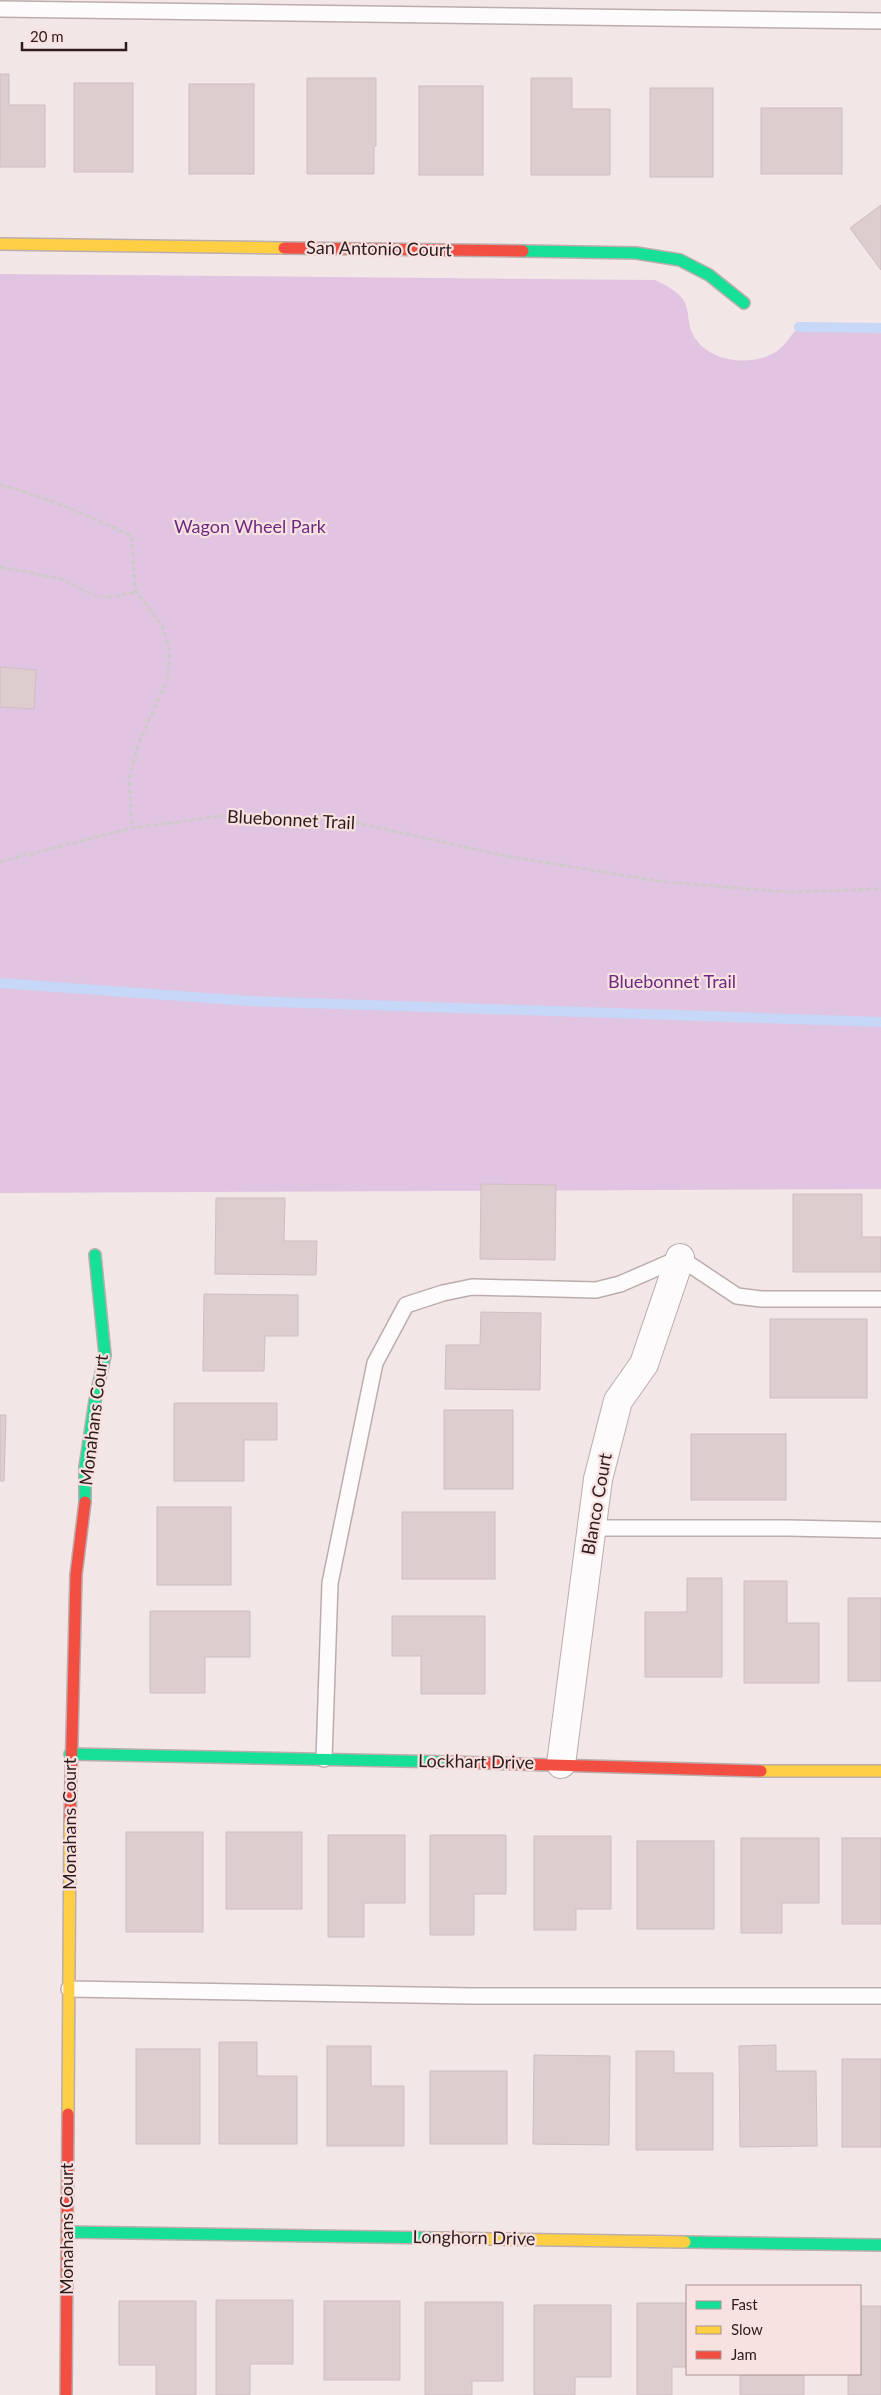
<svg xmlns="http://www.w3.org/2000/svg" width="881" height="2395" font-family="Lato,sans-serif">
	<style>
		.green { fill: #e0c4e1 }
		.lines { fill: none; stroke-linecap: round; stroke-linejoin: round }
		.stream { stroke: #c6d7f7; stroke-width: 10 }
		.building { fill: #ddcdcf; stroke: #cebec2 }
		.lane-casing { stroke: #bcadad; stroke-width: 18 }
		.street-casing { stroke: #bcadad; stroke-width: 30 }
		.fast-casing { stroke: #bcadad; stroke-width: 14 }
		.slow-casing { stroke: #bcadad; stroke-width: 14 }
		.jam-casing { stroke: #bcadad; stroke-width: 14 }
		.path { stroke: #cfc9c9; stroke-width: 3; stroke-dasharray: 5 2.5; stroke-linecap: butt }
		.lane { stroke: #fdfbfb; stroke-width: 15 }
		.street { stroke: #fdfbfb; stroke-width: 28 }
		.fast { stroke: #16e098; stroke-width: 11 }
		.slow { stroke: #ffcf43; stroke-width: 11 }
		.jam { stroke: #f24e42; stroke-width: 11 }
		.labels { text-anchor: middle; stroke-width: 4.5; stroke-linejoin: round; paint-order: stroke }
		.street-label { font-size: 18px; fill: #2e1b1c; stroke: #f8e1e1 }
		.park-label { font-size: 18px; fill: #6c2a80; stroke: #f8e1e1 }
	</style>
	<rect width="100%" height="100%" fill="#f3e6e6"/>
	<!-- green -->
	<path class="green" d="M0,274L655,280C664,284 681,293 685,303C689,312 688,324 692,333C706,362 749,367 774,353C782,349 789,338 795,331L881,332V1189L0,1193Z"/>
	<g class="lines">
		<!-- stream -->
		<g class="stream">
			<polyline points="799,327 881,328"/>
			<polyline points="0,983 249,1001 881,1022"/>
		</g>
	</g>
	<!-- building -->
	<g class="building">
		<polygon points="0,74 9,74 9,105 45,105 45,167 0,167"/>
		<polygon points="307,78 376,78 376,146 374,146 374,174 307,174"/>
		<polygon points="531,78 572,78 572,109 610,109 610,175 531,175"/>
		<rect x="74" y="83" width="59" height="89"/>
		<rect x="189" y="84" width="65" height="90"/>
		<rect x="419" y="86" width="64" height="89"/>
		<rect x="650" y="88" width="63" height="89"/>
		<rect x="761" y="108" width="81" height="66"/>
		<polygon points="881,205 881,270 850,228"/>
		<polygon points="0,667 36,670 34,709 0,707"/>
		<polygon points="481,1184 556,1185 555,1260 480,1259"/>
		<polygon points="793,1194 862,1194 862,1237 881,1237 881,1272 793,1272"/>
		<polygon points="216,1198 285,1198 284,1241 317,1241 316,1275 215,1274"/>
		<polygon points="204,1294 298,1295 298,1336 265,1336 264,1371 203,1371"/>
		<polygon points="481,1312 541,1313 540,1390 445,1389 446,1345 480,1345"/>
		<rect x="770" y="1319" width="97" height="79"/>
		<polygon points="174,1403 277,1403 277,1440 244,1440 244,1481 174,1481"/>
		<rect x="444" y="1410" width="69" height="79"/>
		<polygon points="0,1415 6,1415 4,1481 0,1481"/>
		<rect x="691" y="1434" width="95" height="66"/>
		<rect x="157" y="1507" width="74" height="78"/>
		<rect x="402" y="1512" width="93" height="67"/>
		<polygon points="687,1578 722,1578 722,1677 645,1677 645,1612 687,1612"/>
		<polygon points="744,1581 787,1581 787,1623 819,1623 819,1683 744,1683"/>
		<rect x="848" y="1598" width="33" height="83"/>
		<polygon points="150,1611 250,1611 250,1657 205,1657 205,1693 150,1693"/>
		<polygon points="392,1616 485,1616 485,1694 421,1694 421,1656 392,1656"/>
		<rect x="126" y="1832" width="77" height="100"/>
		<rect x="226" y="1832" width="76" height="77"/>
		<polygon points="328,1835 405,1835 405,1903 364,1903 364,1937 328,1937"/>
		<polygon points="430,1835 506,1835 506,1894 474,1894 474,1935 430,1935"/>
		<polygon points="534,1836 611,1836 611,1909 576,1909 576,1930 534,1930"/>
		<polygon points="741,1838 819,1838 819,1903 782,1903 782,1933 741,1933"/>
		<rect x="842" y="1838" width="39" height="86"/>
		<rect x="637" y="1841" width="77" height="88"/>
		<polygon points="219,2042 257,2042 257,2076 297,2076 297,2144 219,2144"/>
		<polygon points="776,2045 776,2071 816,2071 817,2146 740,2147 739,2046"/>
		<polygon points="327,2046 371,2046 371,2086 404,2086 404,2146 327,2146"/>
		<rect x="136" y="2049" width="64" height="95"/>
		<polygon points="636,2051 674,2051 674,2073 713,2073 713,2150 636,2150"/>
		<polygon points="534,2055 610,2056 609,2145 533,2144"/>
		<rect x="842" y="2059" width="39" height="88"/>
		<rect x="430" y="2071" width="77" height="73"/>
		<polygon points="216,2300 293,2300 293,2364 250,2364 250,2395 216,2395"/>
		<polygon points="119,2301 196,2301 196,2395 156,2395 156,2365 119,2365"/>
		<rect x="324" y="2301" width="76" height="79"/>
		<polygon points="425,2302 503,2302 503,2381 472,2381 472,2395 425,2395"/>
		<polygon points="637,2303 687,2303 687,2367 672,2367 672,2395 637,2395"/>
		<polygon points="534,2305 611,2305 611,2377 575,2377 575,2395 534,2395"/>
		<polygon points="860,2306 881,2306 881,2395 848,2395 848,2374 860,2374"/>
		<rect x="740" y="2374" width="64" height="21"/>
	</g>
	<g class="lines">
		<!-- lane casing -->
		<g class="lane-casing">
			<g id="lane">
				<polyline points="0,9 881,21"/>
				<polyline points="592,1528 788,1528 881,1530"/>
				<polyline points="324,1759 330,1583 375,1363 406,1305 443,1293 472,1287 596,1290 620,1284 680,1258 737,1296 761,1299 881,1299"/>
				<polyline points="69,1989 472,1996 881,1996"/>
			</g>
		</g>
		<!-- street casing -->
		<g class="street-casing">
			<polyline id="street" points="561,1764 598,1479 618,1401 644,1364 680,1258"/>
		</g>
		<!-- fast casing -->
		<g class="fast-casing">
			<g id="fast">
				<polyline points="523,251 636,253 680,260 709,275 744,303"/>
				<polyline points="85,1502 85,1467 95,1401 105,1355 95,1255"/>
				<polyline points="70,1754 449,1762"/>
				<polyline points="67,2232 438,2238"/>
				<polyline points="685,2242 881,2245"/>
			</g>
		</g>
		<!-- slow casing -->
		<g class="slow-casing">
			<g id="slow">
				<polyline points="0,244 284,248"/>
				<polyline points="761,1771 881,1771"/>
				<polyline points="68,2114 70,1820"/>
				<polyline points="438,2238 685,2242"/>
			</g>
		</g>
		<!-- jam casing -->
		<g class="jam-casing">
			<g id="jam">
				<polyline points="284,248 523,251"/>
				<polyline points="449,1762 761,1771"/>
				<polyline points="70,1820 76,1575 85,1502"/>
				<polyline points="66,2395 68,2114"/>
			</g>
		</g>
		<!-- path -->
		<g class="path">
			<path d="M0,485C45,496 89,516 132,536L135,590L163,627L170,653L167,680L138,745L129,778L132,828"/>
			<polyline points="0,567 61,579 96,596 110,597 137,592"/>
			<polyline points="0,862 132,828 229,815 344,820 506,856 665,882 787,892 881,889"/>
		</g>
		<!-- lane -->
		<use href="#lane" class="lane"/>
		<!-- street -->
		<use href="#street" class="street"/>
		<!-- fast -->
		<use href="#fast" class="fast"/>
		<!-- slow -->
		<use href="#slow" class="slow"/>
		<!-- jam -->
		<use href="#jam" class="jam"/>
	</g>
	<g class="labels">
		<!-- street labels -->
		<g class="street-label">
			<text transform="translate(379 249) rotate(1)" y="6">San Antonio Court</text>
			<text transform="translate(291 820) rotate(3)" y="6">Bluebonnet Trail</text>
			<text transform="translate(94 1420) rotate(-83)" y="6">Monahans Court</text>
			<text transform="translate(597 1504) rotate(-80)" y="6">Blanco Court</text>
			<text transform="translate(476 1762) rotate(1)" y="6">Lockhart Drive</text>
			<text transform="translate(70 1824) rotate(-90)" y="6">Monahans Court</text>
			<text transform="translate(67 2229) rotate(-90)" y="6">Monahans Court</text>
			<text transform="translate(474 2238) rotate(1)" y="6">Longhorn Drive</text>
		</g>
		<!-- park labels -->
		<g class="park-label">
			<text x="250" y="533">Wagon Wheel Park</text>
			<text x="672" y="988">Bluebonnet Trail</text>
		</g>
	</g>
	<!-- legend -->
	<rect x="686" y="2285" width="175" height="90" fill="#f8e1e1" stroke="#a79292"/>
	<rect x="696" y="2301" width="25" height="8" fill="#16e098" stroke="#a79292"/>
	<text x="731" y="2310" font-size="15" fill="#2e1b1c">Fast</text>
	<rect x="696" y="2326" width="25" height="8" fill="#ffcf43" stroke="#a79292"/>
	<text x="731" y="2335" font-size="15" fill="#2e1b1c">Slow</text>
	<rect x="696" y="2351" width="25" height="8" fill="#f24e42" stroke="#a79292"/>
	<text x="731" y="2360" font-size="15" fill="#2e1b1c">Jam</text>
	<!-- scale -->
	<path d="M22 42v8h104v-8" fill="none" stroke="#2e1b1c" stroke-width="2.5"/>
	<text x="30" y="42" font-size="15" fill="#2e1b1c" stroke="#f8e1e1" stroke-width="4" paint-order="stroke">20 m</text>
</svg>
